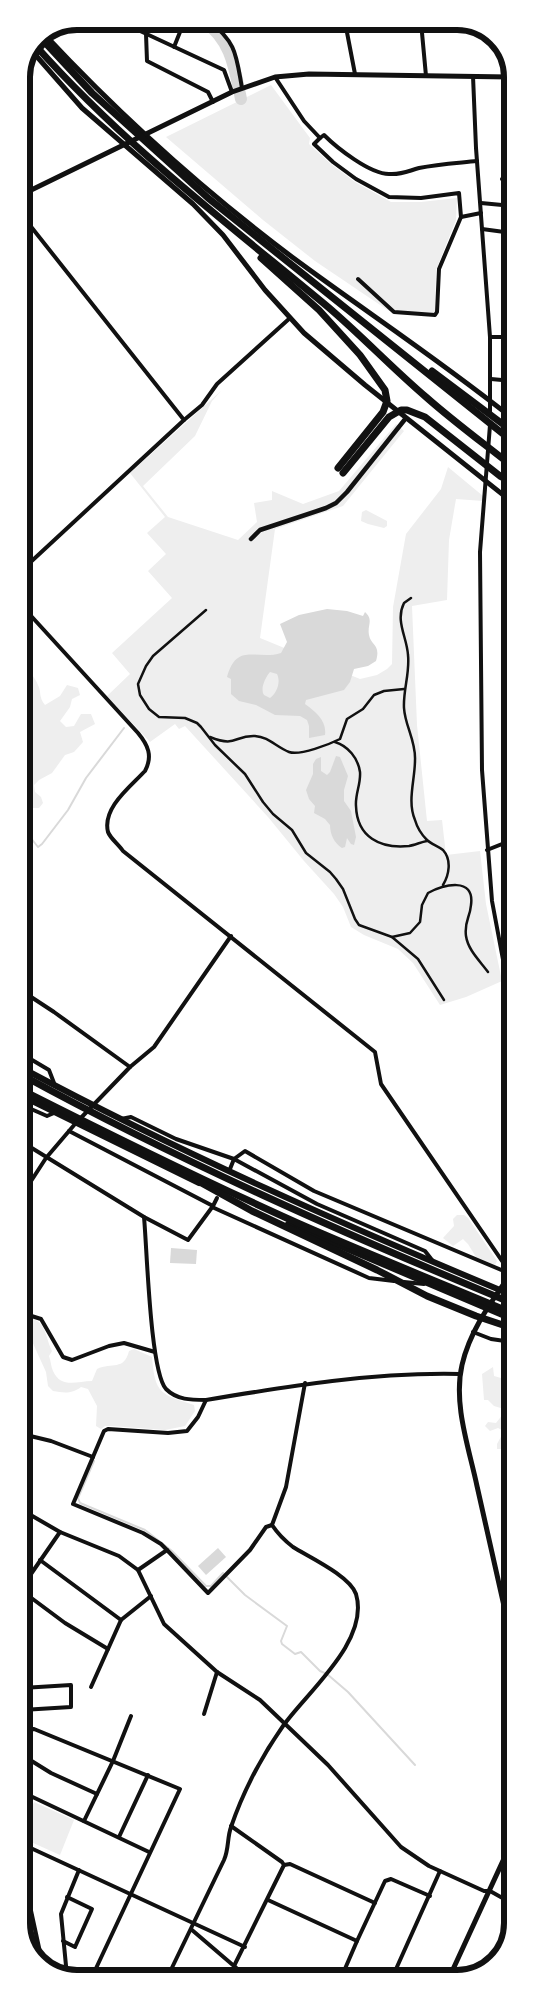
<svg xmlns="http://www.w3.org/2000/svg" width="534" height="2000" font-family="'Noto Sans',sans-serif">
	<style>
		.green { fill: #eee }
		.water { fill: #d9d9d9; fill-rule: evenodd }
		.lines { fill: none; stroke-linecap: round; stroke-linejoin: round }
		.stream { stroke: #d9d9d9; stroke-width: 2 }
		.river { stroke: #d9d9d9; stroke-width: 12 }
		.pedestrian { stroke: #111; stroke-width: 2.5 }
		.minor { stroke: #111; stroke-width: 4 }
		.tertiary { stroke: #111; stroke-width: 4.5 }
		.secondary { stroke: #111; stroke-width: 5 }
		.trunk { stroke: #111; stroke-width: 6 }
		.motorway { stroke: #111; stroke-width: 7 }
		.rim { fill: none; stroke: #111; stroke-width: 6 }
	</style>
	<rect width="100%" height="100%" fill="#fff"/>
	<!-- green -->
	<g class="green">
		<polygon points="271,85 310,138 309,144 331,164 355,182 391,202 421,202 457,198 456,220 436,270 435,312 432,314 389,311 315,261 263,220 166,137"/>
		<polygon points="221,391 212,401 195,436 143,486 168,517 238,540 257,522 254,503 272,500 272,491 303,504 339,491 396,424 404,431 343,506 275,529 260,638 360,679 377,675 387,669 392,664 393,607 406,534 441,489 448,467 483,496 483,501 456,499 449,540 447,600 412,606 417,725 427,821 442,820 446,855 480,851 486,904 502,981 466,997 440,1005 413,963 398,949 364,935 351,927 343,907 334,894 304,861 268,817 185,726 179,729 175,724 150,742 107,696 130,674 112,653 172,598 148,571 166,554 147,533 165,517 130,473"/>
		<polygon points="366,510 387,521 387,526 384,528 368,524 361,521 362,512"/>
		<path d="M22,665C28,670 35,677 38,685C42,693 38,696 45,705L60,696L67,685L78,688L80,695L72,699L70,707L60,721L66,727L74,726L81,714H91L95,724L80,732L83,742L74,752L65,755L52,773L39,780L34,785L35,792L41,797L43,803L39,808H30L22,811Z"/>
		<polygon points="457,1215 464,1215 468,1218 497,1261 495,1265 476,1257 468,1244 463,1239 453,1246 443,1238 454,1226 453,1219"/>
		<path d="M22,1316C48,1320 43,1332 52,1351L49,1356C51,1361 51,1367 53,1371C61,1389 77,1381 92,1381L97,1369C112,1362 124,1371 129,1351L134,1349L152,1357C155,1394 160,1394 194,1405L195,1411L185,1426L165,1430L112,1426H105L101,1429L96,1426L97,1406L88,1389L81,1387C72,1394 64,1393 53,1391L48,1386L46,1372L31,1339L22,1336Z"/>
		<polygon points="493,1367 494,1376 501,1378 510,1377 512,1372 512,1452 506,1453 504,1449 497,1449 497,1444 504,1431 498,1428 490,1431 485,1426 488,1422 496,1423 503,1414 504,1409 494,1406 488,1400 484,1400 482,1374"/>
		<polygon points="34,1802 74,1820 60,1855 22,1838 22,1831"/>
	</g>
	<!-- water -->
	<g class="water">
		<path d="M327,609L347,611L363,616L365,612C374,620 367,625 369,635C371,646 381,644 376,661L368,666L354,669L350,682L344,690L306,700L305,704C316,712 327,721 325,735L309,738V726L307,720L300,716L275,715L256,705L239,701L231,694V679L227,677C237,641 257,661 281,653L287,642L280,624L299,615ZM270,672L277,674C281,682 277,693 270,698L264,695C260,689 265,678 270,672Z"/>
		<path d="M336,756L340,757L348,776L344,790V801L351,811L356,837L354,845L351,844L347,838L345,847L342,848C334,843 330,834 330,825L325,819L314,813L315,806L309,799L306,790L313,774V764L316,759L321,757V771L327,775L330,772Z"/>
		<polygon points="171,1248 197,1250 196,1264 170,1263"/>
		<polygon points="218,1548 226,1557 206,1575 198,1566"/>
	</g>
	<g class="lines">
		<!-- stream -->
		<g class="stream">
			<polyline points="22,827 38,847 42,844 68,810 86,778 124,728"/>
			<polyline points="94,1461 78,1498 80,1503 145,1530 172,1551 206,1586 211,1586 223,1573 245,1595 287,1626 281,1641 282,1644 295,1654 301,1652 320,1671 327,1674 348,1692 415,1765"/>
		</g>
		<!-- river -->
		<path class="river" d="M203,21C231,38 235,70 241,99"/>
		<!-- pedestrian -->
		<g class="pedestrian">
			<path d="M411,598L404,603C395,621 407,637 408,655C410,673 403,690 404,708C405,726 416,741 415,760C415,780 407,801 415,820C417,827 422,835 427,840C431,844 438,846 443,850C452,860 449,875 443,885"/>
			<path d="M206,610L153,656L146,666L138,684L140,695L149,709L159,717L185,718L197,723L201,727L215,745L245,774L263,802L273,814L292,830L306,853L330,872L336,879L343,889L355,919L359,925L392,937L410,933L420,922L422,905L428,893C443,885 475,876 471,905C470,918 464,921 466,936C468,950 480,961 488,972"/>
			<path d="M210,737C237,748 234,735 255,736C269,737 276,747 289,752C300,756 330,744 340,739L347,719L363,709L374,695L384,691L404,689"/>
			<path d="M335,742C348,746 358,758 360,772C361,784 355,794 356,806C357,837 380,849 409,846C415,845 421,842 427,841"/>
			<polyline points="392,937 418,959 444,1000"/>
		</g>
		<!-- minor -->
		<g class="minor">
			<polyline points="136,21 138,30 224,70 232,92"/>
			<path d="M209,21C237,43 236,55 242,88"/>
			<polyline points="345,22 355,74"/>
			<polyline points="421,22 426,76"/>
			<polyline points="146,34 147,61 208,92 213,102"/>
			<polyline points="174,47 180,32 176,21"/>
			<polyline points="473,76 476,148 490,337 490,415"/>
			<path d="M275,77L304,121L320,138L324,135C337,148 370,174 389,174C402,175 408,171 419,168C438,164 458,163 477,161"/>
			<polyline points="320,138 314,144 333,162 356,179 389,197 421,198 459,193 461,217 439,269 437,312 435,315 394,312 358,279"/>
			<polyline points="502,179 512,180"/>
			<polyline points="481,203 512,206"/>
			<polyline points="21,214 184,420 22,570"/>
			<polyline points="461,217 481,213"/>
			<polyline points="482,229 512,233"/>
			<polyline points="490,337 512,337"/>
			<polyline points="491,379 512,381"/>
			<polyline points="184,420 202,405 217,384 290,318"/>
			<polyline points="490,425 480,552 482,770 492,901 507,981 512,1000"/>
			<path d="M22,606L138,733C148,745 153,756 145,771C130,787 102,808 108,832C110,838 119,845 123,851L375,1052L381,1084L511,1274"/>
			<polyline points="487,850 512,840"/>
			<polyline points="22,991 54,1012 130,1067"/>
			<polyline points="22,1054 49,1070 54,1083"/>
			<polyline points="22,1105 47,1116 54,1113"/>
			<polyline points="121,1119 131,1117 176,1139 234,1159 317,1204 425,1251 432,1260"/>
			<polyline points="69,1131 213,1206"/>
			<polyline points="22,1142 144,1217 188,1240 213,1206 217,1198"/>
			<polyline points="230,1169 234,1159 245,1151 314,1191 511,1274"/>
			<polyline points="22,1195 46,1158 75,1124 130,1067 154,1047 231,936"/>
			<polyline points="212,1207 369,1278 394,1281"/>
			<path d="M144,1217C147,1248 150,1371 166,1389C177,1400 191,1400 206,1400C290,1386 374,1372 460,1374"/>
			<polyline points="404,1282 424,1284"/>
			<polyline points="22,1313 41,1319 63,1357 72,1360 109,1346 124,1343 155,1352"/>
			<polyline points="473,1332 491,1339 512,1342"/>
			<polyline points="22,1434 51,1441 93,1457"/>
			<polyline points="22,1510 60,1532 119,1556 138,1570 167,1550 208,1593 250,1550 266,1527 272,1525"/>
			<polyline points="167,1550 161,1544 143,1533 73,1504 104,1431 108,1429 168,1433 187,1431 198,1417 206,1400"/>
			<polyline points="40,1560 121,1620"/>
			<polyline points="138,1570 164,1624 217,1672 260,1700 304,1742 328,1765 401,1847 429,1866 484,1891 490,1891 513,1904"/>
			<polyline points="22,1587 60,1532"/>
			<polyline points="22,1591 65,1623 108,1649"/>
			<polyline points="91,1687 121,1620 151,1596"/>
			<polyline points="22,1688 71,1685 71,1707 22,1710"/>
			<polyline points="204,1714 217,1672"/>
			<polyline points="22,1730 34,1729 180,1789 91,1979"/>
			<polyline points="22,1755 51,1773 97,1794"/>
			<polyline points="22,1792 149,1852"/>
			<polyline points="84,1821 113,1761 131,1716"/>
			<polyline points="231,1826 282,1862 284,1865 234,1966"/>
			<polyline points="119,1837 148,1775"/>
			<polyline points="22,1844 245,1947"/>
			<polyline points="284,1865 290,1864 375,1903"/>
			<polyline points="22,1880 25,1883 43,1966"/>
			<polyline points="268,1900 357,1941 341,1978"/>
			<polyline points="192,1930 248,1978"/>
			<polyline points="63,1941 75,1947 92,1909 67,1897"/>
			<polyline points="357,1941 385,1881 391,1879 430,1896"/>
			<polyline points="29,1945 37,1942"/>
			<polyline points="67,1976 61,1914 79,1870"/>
			<path d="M167,1978L224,1860C229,1849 227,1838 231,1827C243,1792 262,1756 283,1726C307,1692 370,1641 356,1594C350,1576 309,1557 293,1547C285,1541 278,1534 272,1525L286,1487L305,1383"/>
			<polyline points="301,1978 305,1974 309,1978"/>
			<polyline points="392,1978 440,1871"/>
		</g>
		<!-- tertiary -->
		<polyline class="tertiary" points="251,539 260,530 326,508 336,503 347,492 406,418"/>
		<!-- secondary -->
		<g class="secondary">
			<path d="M45,35C120,115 204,191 292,257C365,311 441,361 512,418"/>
			<polyline points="32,51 82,108 193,204 223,235 265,290 304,333 365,385 512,502"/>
			<polyline points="21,195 232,92 275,77 309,74 512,77"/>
			<path d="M512,1272C492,1301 470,1330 462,1365C453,1404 469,1448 477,1486C489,1539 501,1592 513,1646"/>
			<polyline points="449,1978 513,1839"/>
		</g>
		<!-- trunk -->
		<g class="trunk">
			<path d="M22,1068C181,1153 346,1226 512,1295"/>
			<polyline points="22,1096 199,1183"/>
			<polyline points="288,1224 512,1319"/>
		</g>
		<!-- motorway -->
		<g class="motorway">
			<polyline points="40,37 92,93 208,198 512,441"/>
			<path d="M35,45C123,144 227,223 328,307C362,336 392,368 426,397C453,421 483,443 512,466"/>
			<polyline points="261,258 319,310 360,355 385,390 387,401 383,412 338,468"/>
			<polyline points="432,371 512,431"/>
			<polyline points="343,473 389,417 401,410 407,410 425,417 500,476 512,482"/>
			<path d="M22,1075C179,1161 347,1235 512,1303"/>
			<path d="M22,1090C117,1138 212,1185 309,1228C376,1257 445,1285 512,1313"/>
			<polyline points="196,1180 252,1211 377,1270 427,1296 476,1316 512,1328"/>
		</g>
	</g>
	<!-- crop -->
	<path d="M0 0H534V2000H0ZM77 30H457A47 47 0 0 1 504 77V1923A47 47 0 0 1 457 1970H77A47 47 0 0 1 30 1923V77A47 47 0 0 1 77 30Z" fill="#fff" fill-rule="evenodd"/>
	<path class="rim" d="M77 30H457A47 47 0 0 1 504 77V1923A47 47 0 0 1 457 1970H77A47 47 0 0 1 30 1923V77A47 47 0 0 1 77 30Z"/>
</svg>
